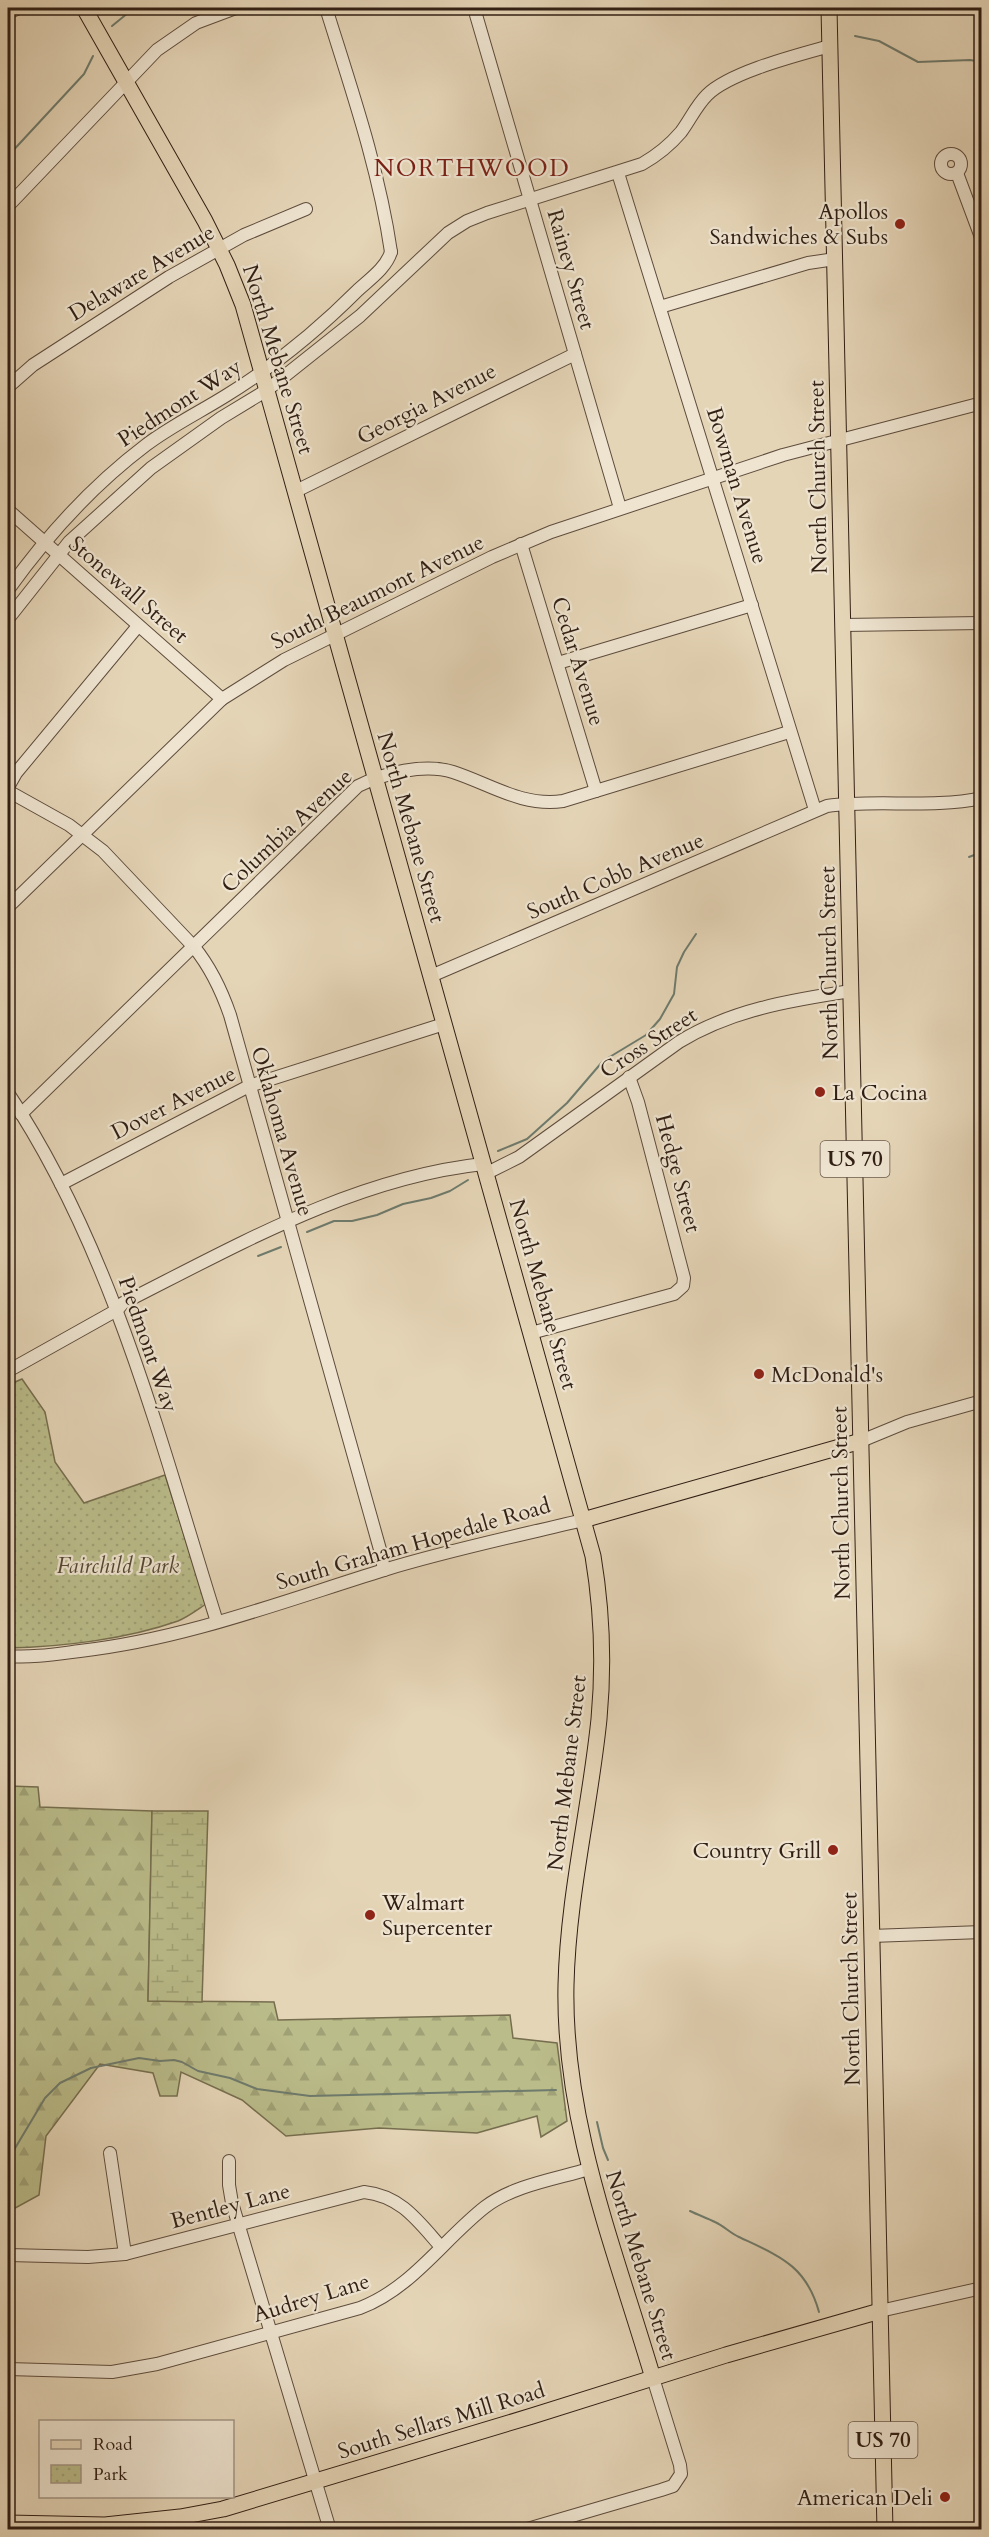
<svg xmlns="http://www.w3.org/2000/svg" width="989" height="2537" font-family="Cardo,serif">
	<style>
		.forest { fill: url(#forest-firs); stroke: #766e4f; stroke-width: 1.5 }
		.wetland { fill: url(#wetland-marsh); stroke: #766e4f; stroke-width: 1.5 }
		.park { fill: url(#park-dots); stroke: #766e4f; stroke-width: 1.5 }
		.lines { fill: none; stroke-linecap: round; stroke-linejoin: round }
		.stream { stroke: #6e7b6d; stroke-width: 2 }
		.minor-casing { stroke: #5e4c3d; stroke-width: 14 }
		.major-casing { stroke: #311f14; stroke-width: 17 }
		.minor { stroke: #eee4d0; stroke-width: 12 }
		.major { stroke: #e5d5b7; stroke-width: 15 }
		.poi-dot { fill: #8f2418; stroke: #eee4d0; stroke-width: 2 }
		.labels { text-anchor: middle; stroke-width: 4.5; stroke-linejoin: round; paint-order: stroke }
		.shield { fill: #eee4d0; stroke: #6a5a4c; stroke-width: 1.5 }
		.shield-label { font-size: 21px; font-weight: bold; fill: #311f14 }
		.poi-label { font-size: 22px; fill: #311f14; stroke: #eee4d0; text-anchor: end }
		.street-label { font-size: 22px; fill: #311f14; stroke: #eee4d0 }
		.park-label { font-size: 22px; font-style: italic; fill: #534632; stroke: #eee4d0 }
		.neighbourhood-label { font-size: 24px; letter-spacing: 1.5px; fill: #7a1f14; stroke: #eee4d0 }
	</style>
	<defs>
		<pattern id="forest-firs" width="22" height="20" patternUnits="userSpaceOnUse" patternTransform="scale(1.5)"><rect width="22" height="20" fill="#babc8a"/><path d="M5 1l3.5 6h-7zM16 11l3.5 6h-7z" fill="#a0a176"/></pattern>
		<pattern id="wetland-marsh" width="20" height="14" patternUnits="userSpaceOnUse" patternTransform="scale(1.5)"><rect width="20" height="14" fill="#babc8a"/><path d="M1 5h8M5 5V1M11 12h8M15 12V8" fill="none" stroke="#a0a176"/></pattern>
		<pattern id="park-dots" width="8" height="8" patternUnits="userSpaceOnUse" patternTransform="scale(1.5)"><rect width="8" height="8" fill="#babc8a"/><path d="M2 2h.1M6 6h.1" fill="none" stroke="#a0a176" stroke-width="1.8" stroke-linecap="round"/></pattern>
	</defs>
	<rect width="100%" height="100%" fill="#e5d5b7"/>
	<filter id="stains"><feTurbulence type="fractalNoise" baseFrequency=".00333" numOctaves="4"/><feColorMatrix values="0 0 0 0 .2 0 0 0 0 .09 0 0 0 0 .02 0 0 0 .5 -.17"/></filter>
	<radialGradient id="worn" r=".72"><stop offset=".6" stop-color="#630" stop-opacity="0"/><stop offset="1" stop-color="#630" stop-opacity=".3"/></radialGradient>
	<!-- forest -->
	<polygon class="forest" points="8,1786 38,1787 40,1807 152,1811 148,2001 274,2002 278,2020 510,2015 513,2038 557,2043 567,2121 541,2137 537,2116 477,2133 379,2128 286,2136 242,2100 181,2072 177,2096 160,2096 153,2073 100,2064 46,2136 39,2195 8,2212"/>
	<!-- wetland -->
	<polygon class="wetland" points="152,1811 208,1811 202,2002 148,2001"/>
	<!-- park -->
	<path class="park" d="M22,1379L45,1412L55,1462L84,1503L165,1475L206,1604C197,1610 188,1617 178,1621C127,1639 62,1647 8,1648V1385Z"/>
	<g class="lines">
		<!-- stream -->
		<g class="stream">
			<polyline points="112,26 134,8"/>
			<polyline points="855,36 879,41 918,62 970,60 982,62"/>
			<polyline points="8,156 84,74 93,56"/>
			<polyline points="969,857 982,852"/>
			<polyline points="498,1151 527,1139 567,1103 603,1061 646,1035 660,1019 674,994 677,967 684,952 696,934"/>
			<polyline points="307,1232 334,1221 352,1221 377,1215 403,1204 431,1198 450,1191 468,1180"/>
			<polyline points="258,1256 281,1247"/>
			<polyline points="597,2122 603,2148 608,2160"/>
			<polyline points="8,2160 45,2098 60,2083 91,2068 139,2058 160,2061 174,2060 182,2062 198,2071 230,2078 257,2089 310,2096 556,2090"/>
			<path d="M690,2211C698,2215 707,2218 715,2222C724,2226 730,2233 739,2237C779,2256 806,2265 819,2312"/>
		</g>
		<!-- minor casing -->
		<g class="minor-casing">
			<g id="minor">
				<path d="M326,8C351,88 379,169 391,252"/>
				<polyline points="474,8 620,508"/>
				<polyline points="8,13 19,8"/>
				<circle cx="951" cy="164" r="10"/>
				<polyline points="618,173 815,810"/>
				<polyline points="957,173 982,240"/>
				<polyline points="8,206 157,50 196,23 236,8"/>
				<polyline points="660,307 808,263 835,259"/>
				<polyline points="8,387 33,365 169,277 244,235 306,209"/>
				<polyline points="296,491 575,354"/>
				<polyline points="8,510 222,699"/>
				<polyline points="521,544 596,791"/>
				<path d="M8,590C46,537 93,485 146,445C171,426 200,412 227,395C274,366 319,329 358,290C370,279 386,268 391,252"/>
				<path d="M8,619L69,542L151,468L221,418L267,390L360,316L448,233L467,221L487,213L642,164C656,156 670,145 681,132C690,120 696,106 707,95C730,72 798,55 830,46"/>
				<polyline points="843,625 982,623"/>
				<polyline points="558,663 752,605"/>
				<polyline points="8,787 16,773 138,626"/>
				<path d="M8,791L69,825L103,851L194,947C211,968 221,989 230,1015L381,1553L384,1570"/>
				<polyline points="8,907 222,699 284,660 492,557 551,532 783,455 982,403"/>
				<path d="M431,976L827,806C878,799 931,809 982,798"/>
				<path d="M8,1093C113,1250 161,1444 217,1622"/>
				<path d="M21,1114L358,786C384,773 424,763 453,772C490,784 522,807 563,801L789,732"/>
				<path d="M487,1173L519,1157L679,1042C731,1010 791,1000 851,991"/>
				<polyline points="61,1184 249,1086 444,1024"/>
				<polyline points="531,1333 674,1294 683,1286 684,1278 638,1102 629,1077"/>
				<path d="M8,1371L117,1310L123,1303C238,1245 354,1178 483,1164"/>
				<polyline points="861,1441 907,1422 982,1401"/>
				<path d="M8,1656C32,1658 56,1654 80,1651C185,1639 284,1601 384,1570C449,1550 517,1536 583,1520"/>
				<polyline points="871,1936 982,1932"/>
				<polyline points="110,2153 125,2254"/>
				<polyline points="229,2161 229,2185 232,2203 330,2530"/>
				<path d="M8,2255L88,2257L125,2254L364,2192C401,2196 418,2221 441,2247"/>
				<polyline points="880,2311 982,2288"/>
				<path d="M8,2369L112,2372L157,2364L360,2308C412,2288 443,2240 485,2207C514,2185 556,2179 589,2169"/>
				<polyline points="524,2530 661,2490 673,2486 681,2474 680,2465 653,2378"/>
			</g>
		</g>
		<!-- major casing -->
		<g class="major-casing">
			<g id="major">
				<path d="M84,8L205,221L227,265L243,305L593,1556C602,1610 604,1665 599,1719C590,1808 568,1895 566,1985C563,2122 615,2249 653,2378"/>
				<polyline points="829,8 885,2530"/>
				<polyline points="583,1520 861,1441"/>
				<polyline points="8,2523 105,2525 180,2517 223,2509 532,2416 726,2355 880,2311"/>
			</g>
		</g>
		<!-- minor -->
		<use href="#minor" class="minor"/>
		<!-- major -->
		<use href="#major" class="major"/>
	</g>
	<!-- markers -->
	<g class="poi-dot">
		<circle cx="900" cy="224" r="6"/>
		<circle cx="820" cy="1092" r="6"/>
		<circle cx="759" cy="1374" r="6"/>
		<circle cx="833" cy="1850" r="6"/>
		<circle cx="370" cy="1915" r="6"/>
		<circle cx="945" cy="2497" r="6"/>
	</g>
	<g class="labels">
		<!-- shield labels -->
		<g class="shield">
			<rect x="820.5" y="1141" width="69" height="36" rx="4.5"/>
			<rect x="848.5" y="2422" width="69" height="36" rx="4.5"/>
		</g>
		<g class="shield-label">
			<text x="855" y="1166">US 70</text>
			<text x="883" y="2447">US 70</text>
		</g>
		<!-- poi labels -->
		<g class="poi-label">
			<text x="888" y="219">Apollos<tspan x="888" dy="25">Sandwiches &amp; Subs</tspan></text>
			<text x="832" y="1100" text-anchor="start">La Cocina</text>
			<text x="771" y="1382" text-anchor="start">McDonald's</text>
			<text x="821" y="1858">Country Grill</text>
			<text x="382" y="1910" text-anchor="start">Walmart<tspan x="382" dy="25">Supercenter</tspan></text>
			<text x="933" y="2505">American Deli</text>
		</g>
		<!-- street labels -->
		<g class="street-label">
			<text transform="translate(572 269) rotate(74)" y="8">Rainey Street</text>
			<text transform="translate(141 272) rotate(-31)" y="8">Delaware Avenue</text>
			<text transform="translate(279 359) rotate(73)" y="8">North Mebane Street</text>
			<text transform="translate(179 402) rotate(-33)" y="8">Piedmont Way</text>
			<text transform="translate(426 403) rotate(-27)" y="8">Georgia Avenue</text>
			<text transform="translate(817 477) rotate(-91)" y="8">North Church Street</text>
			<text transform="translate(738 485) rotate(73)" y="8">Bowman Avenue</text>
			<text transform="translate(129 589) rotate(41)" y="8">Stonewall Street</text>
			<text transform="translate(377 591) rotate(-26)" y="8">South Beaumont Avenue</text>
			<text transform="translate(579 661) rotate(73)" y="8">Cedar Avenue</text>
			<text transform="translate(412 827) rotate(74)" y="8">North Mebane Street</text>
			<text transform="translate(286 830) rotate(-43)" y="8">Columbia Avenue</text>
			<text transform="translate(615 875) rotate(-23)" y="8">South Cobb Avenue</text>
			<text transform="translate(828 963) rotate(-91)" y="8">North Church Street</text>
			<text transform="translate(648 1042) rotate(-33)" y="8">Cross Street</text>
			<text transform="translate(173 1102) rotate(-27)" y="8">Dover Avenue</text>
			<text transform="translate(283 1131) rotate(74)" y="8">Oklahoma Avenue</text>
			<text transform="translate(679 1173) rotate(75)" y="8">Hedge Street</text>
			<text transform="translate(544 1294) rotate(74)" y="8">North Mebane Street</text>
			<text transform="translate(149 1344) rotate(71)" y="8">Piedmont Way</text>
			<text transform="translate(840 1503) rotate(-91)" y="8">North Church Street</text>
			<text transform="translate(413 1543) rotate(-16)" y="8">South Graham Hopedale Road</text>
			<text transform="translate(566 1773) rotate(-83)" y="8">North Mebane Street</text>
			<text transform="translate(850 1989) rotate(-91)" y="8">North Church Street</text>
			<text transform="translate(230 2205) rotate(-15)" y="8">Bentley Lane</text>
			<text transform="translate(642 2265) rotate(73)" y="8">North Mebane Street</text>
			<text transform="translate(311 2297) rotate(-17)" y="8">Audrey Lane</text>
			<text transform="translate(441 2420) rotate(-17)" y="8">South Sellars Mill Road</text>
		</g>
		<!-- park labels -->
		<g class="park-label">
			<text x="118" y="1573">Fairchild Park</text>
		</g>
		<!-- neighbourhood labels -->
		<g class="neighbourhood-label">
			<text x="472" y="176">NORTHWOOD</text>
		</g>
	</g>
	<!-- margin -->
	<rect width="989" height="2537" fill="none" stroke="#e5d5b7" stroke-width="30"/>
	<rect x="9" y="9" width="971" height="2519" fill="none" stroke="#311f14" stroke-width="3"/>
	<rect x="15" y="15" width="959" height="2507" fill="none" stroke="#311f14" stroke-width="1.5"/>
	<!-- legend -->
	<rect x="39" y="2420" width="195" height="78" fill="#eee4d0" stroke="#a29585" stroke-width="1.5"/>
	<rect x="51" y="2440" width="30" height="9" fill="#e5d5b7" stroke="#a29585" stroke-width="1.5"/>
	<text x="93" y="2450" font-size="18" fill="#311f14">Road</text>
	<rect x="51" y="2465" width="30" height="18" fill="url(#park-dots)" stroke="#a29585" stroke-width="1.5"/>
	<text x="93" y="2480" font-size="18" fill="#311f14">Park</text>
	<rect width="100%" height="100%" filter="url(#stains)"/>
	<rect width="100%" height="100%" fill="url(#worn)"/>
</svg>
